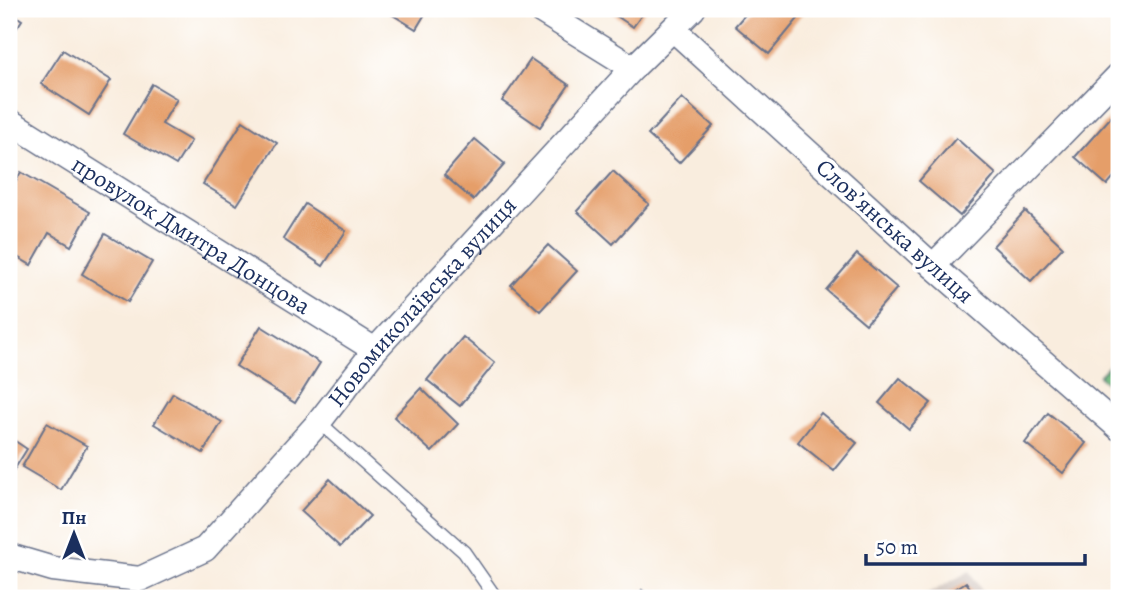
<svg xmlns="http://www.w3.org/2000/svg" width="1128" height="607" font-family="Alegreya,serif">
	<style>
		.industrial { fill: #cec1b9 }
		.forest { fill: #78be82; stroke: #4a7670; stroke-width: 2 }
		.building { fill: #e59e69 }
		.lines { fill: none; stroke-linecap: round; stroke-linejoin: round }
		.service-casing { stroke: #69728b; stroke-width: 15 }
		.minor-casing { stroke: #69728b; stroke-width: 27 }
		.service { stroke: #fff; stroke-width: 12 }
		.minor { stroke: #fff; stroke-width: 24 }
		.labels { text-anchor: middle; stroke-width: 7; stroke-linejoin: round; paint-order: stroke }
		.street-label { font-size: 24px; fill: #1b2f5e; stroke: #fff }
	</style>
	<rect width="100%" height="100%" fill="#fff"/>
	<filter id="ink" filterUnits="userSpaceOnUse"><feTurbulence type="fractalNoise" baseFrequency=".0143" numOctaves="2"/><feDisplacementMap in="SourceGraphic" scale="14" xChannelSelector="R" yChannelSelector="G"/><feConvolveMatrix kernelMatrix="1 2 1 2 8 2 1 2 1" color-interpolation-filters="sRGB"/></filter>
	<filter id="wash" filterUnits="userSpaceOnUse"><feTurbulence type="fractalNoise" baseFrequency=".00686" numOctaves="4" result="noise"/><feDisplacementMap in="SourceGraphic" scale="28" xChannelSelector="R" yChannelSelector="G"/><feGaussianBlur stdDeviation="1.57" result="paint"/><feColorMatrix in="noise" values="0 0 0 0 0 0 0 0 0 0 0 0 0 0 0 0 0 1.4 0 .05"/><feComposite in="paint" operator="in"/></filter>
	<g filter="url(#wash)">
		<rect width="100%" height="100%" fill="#f9edde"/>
		<!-- industrial -->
		<polygon class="industrial" points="970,571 986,598 920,598"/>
		<!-- forest -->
		<polygon class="forest" points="1119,356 1119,394 1099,376"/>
		<g id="blocks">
			<!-- building -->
			<g class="building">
				<polygon points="383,9 428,9 416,29"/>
				<polygon points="606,9 646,9 633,27"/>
				<polygon points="750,9 806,9 769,54 735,26"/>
				<polygon points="9,11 22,20 9,40"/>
				<polygon points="63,50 111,80 89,115 41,84"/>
				<polygon points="531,59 569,85 540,127 502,101"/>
				<polygon points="152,84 177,99 162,124 191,141 176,165 123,134"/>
				<polygon points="682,98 713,126 679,163 648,135"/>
				<polygon points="1111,117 1119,125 1119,171 1107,185 1075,157"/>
				<polygon points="243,121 277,143 237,205 203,184"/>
				<polygon points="956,138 996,174 960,216 919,181"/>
				<polygon points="475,139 505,164 473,200 444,175"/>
				<polygon points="613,171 649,204 613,244 577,211"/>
				<polygon points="21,172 90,212 71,246 49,233 31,265 9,252 9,192"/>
				<polygon points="305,204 346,231 323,266 283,239"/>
				<polygon points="1025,211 1063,247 1031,281 993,246"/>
				<polygon points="105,234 152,262 128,302 82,274"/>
				<polygon points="548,245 577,271 540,311 511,285"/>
				<polygon points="857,254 897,288 866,324 826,290"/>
				<polygon points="261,326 320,363 295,403 236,366"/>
				<polygon points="463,337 495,363 460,406 427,380"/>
				<polygon points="900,378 931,403 909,429 879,403"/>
				<polygon points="421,388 458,424 432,452 394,417"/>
				<polygon points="173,393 222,422 203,453 154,424"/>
				<polygon points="821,413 857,443 834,471 798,442"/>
				<polygon points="1048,413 1086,443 1063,473 1025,443"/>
				<polygon points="47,423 87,446 61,490 22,467"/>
				<polygon points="9,437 27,449 9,478"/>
				<polygon points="330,479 370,516 340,547 301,511"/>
				<polygon points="966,582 977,598 941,598"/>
				<polygon points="642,590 653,598 636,598"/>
			</g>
		</g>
	</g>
	<g filter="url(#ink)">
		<use href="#blocks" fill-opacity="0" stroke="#69728b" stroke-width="2"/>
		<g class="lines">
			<!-- service casing -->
			<g class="service-casing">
				<polyline id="service" points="319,422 464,552 496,598"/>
			</g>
			<!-- minor casing -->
			<g class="minor-casing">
				<g id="minor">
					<polyline points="538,9 633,68"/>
					<polyline points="674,30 933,266 1119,428"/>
					<path id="s1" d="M9,121L375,350"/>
					<polyline points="933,266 1119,75"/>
					<path id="s2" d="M9,556L53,569L140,579L205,549L319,422L375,350L633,68L693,9"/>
				</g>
			</g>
			<!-- service -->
			<use href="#service" class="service"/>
			<!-- minor -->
			<use href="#minor" class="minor"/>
		</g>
	</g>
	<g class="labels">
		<!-- street labels -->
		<g class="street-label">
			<text transform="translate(895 231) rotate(42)" y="8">Словʼянська вулиця</text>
			<text dy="8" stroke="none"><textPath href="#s1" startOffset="215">провулок Дмитра Донцова</textPath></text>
			<text dy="8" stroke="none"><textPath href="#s2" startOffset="534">Новомиколаївська вулиця</textPath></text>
		</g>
	</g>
	<!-- margin -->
	<rect width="1128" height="607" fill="none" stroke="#fff" stroke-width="35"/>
	<!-- north arrow -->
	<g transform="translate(74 534)" stroke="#ffffff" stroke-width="5" paint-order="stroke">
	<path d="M0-5L12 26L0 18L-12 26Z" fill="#1b2f5e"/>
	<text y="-10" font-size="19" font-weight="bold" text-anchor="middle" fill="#1b2f5e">Пн</text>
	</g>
	<!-- scale -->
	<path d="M866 554v10h219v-10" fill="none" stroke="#1b2f5e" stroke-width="3.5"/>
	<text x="876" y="554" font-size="21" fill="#1b2f5e" stroke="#ffffff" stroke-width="5" paint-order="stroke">50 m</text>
</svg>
